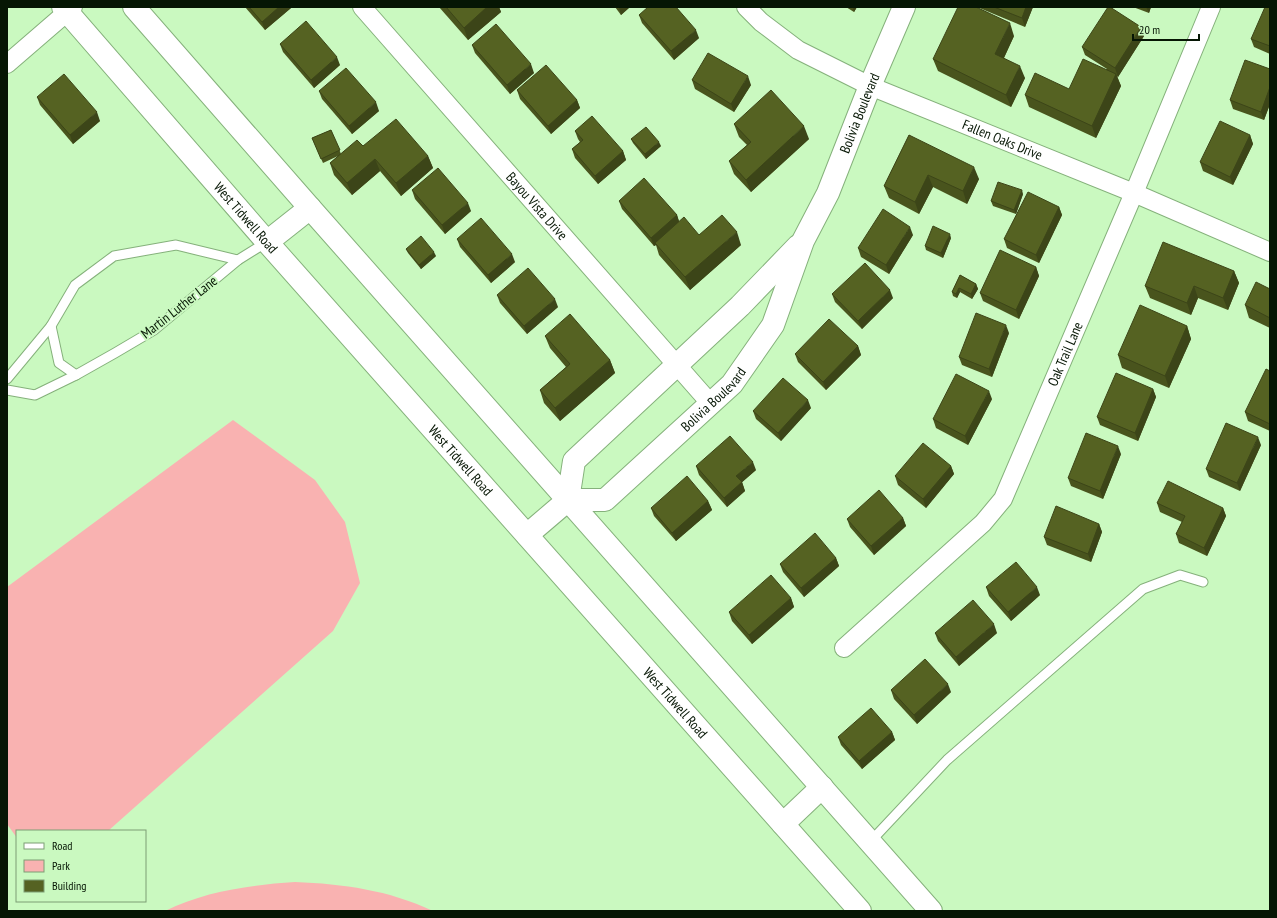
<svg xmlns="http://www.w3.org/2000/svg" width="1277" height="918" font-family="'PT Sans Narrow',sans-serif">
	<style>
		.green { fill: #f9b2b1 }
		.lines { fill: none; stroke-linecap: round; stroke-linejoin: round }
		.lane-casing { stroke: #85b17b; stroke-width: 11 }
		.street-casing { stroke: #85b17b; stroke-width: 20 }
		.secondary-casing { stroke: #85b17b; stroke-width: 24 }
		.lane { stroke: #fff; stroke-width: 9 }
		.street { stroke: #fff; stroke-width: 18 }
		.secondary { stroke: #fff; stroke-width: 22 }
		.wall { fill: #49541d }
		.shaded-wall { fill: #3c4518 }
		.building { fill: #556222; stroke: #3c4518 }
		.labels { text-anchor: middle; stroke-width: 4; stroke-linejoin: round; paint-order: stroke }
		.street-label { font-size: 14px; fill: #061604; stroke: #caf9c0 }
	</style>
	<rect width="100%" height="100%" fill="#caf9c0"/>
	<!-- green -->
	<g class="green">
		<polygon points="233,420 315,480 345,522 360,583 333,631 108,831 17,831 17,838 7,824 7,587"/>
		<path d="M295,882C344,884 388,890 433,911H165C205,891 250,885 295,882Z"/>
	</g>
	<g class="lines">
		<!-- lane casing -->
		<g class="lane-casing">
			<g id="lane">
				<polyline points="51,326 59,363 76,375"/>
				<polyline points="7,379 51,326 75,285 114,256 176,245 238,260"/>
				<polyline points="7,390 35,395 76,375 115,353 154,330 238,260 267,242"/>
				<polyline points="870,842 947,760 1143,589 1180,575 1203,582"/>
			</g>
		</g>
		<!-- street casing -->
		<g class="street-casing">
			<g id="street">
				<path id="s1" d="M362,7L711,404"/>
				<path id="s2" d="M746,7L761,22L798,50L870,86L1134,193L1270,252"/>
				<polyline points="7,64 73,7"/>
				<path id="s3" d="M844,648L983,523L1003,499L1134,193L1211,7"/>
			</g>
		</g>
		<!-- secondary casing -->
		<g class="secondary-casing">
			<g id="secondary">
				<path id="s4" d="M63,7L267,242L860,911"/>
				<polyline points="134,7 310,208 931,911"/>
				<polyline points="267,242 310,208"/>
				<path id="s5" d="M568,500H605L732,384L773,325L803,241L828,193L870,86L904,7"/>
				<polyline points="527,535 568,500 574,461 740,306 798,246"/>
				<polyline points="783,824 822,787"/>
			</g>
		</g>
		<!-- lane -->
		<use href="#lane" class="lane"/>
		<!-- street -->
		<use href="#street" class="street"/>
		<!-- secondary -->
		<use href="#secondary" class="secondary"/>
	</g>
	<!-- wall -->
	<g class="wall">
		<polygon points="245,7 290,7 291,8 265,30"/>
		<polygon points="439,7 499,7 501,12 468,40"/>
		<polygon points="615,7 630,7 621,15"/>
		<polygon points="846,7 857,7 854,12"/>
		<polygon points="977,7 1033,7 1025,27"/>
		<polygon points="1133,7 1151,7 1149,13"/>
		<polygon points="1270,7 1270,54 1254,47 1251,39"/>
		<polygon points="639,15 699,38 674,60 642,23"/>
		<polygon points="1014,36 1004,58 1025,78 1011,107 938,71 933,59"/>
		<polygon points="1144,36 1118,77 1117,76 1121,86 1096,138 1029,107 1025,95 1069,89 1107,69 1085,55 1082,47"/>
		<polygon points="280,44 340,65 314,88 283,52"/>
		<polygon points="472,45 534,73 510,94 475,53"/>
		<polygon points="1270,69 1270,104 1264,120 1233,109 1230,100"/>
		<polygon points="692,80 751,85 734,112 695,89"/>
		<polygon points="517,90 577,100 580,108 551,134 520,99"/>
		<polygon points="319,91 379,111 352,134 322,99"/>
		<polygon points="37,97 100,121 73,144 40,105"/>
		<polygon points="734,124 809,139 751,192 734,174 729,161 747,145 739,137"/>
		<polygon points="331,130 341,154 363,146 428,156 433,168 401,196 380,171 352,195 334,175 330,163 338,156 323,163 312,138"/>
		<polygon points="575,131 623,151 626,160 598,184 575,158 572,149 580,142 578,139"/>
		<polygon points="909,135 979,179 967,204 933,187 919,214 889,198 884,186"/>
		<polygon points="1250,135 1253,144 1233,185 1203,171 1200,162"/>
		<polygon points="631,139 661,146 646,159 633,143"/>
		<polygon points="412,190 471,211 445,234 415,199"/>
		<polygon points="1023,194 1016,214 993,206 991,201"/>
		<polygon points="619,201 677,215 679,222 699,235 741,245 690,290 659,255 656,245 654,246 622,209"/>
		<polygon points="1059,207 1062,215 1039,263 1007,248 1004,239"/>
		<polygon points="913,235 889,274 861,257 858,248"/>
		<polygon points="951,238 943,258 926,250 925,246"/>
		<polygon points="457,239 515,262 491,283 460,247"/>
		<polygon points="406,249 436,256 421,269 408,253"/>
		<polygon points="1036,267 1039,276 1019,319 983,301 980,293"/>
		<polygon points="1234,271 1239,283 1228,310 1198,298 1191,315 1150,298 1145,286"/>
		<polygon points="960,275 976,284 978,289 972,299 960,292 957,298 953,296 952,292"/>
		<polygon points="1270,289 1270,328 1249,318 1245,305"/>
		<polygon points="832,294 893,298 862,329 835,302"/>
		<polygon points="497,295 558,307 527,334 500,303"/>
		<polygon points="1187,326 1191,339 1169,388 1122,368 1118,355"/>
		<polygon points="1009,333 992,377 962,365 959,357"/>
		<polygon points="545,336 610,360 615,373 560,421 544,403 540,390 566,367 550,348"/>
		<polygon points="858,346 861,355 826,390 798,362 795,354"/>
		<polygon points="1270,371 1270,431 1248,421 1245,412"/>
		<polygon points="1153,389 1156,397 1138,441 1100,425 1097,417"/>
		<polygon points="992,399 968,445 936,428 933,419"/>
		<polygon points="811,408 781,441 756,419 753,411"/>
		<polygon points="1261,445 1240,491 1209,477 1206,469"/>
		<polygon points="1121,454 1103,499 1071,486 1068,478"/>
		<polygon points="696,466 756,470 742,482 745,491 727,507 699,475"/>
		<polygon points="951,466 954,474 926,508 898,485 895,476"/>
		<polygon points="708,501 712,510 676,541 654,516 651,508"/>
		<polygon points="1157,503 1223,508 1226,516 1207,556 1179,543 1176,534 1182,522 1160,512"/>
		<polygon points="903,518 906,526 874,555 850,527 847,519"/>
		<polygon points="1099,524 1102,532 1091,562 1047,545 1044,537"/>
		<polygon points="836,558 839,566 804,597 783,572 780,564"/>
		<polygon points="986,587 1040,595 1011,621 989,596"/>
		<polygon points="791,598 794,607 752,644 732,621 729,612"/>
		<polygon points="935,633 997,633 959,666 938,641"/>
		<polygon points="891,690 951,692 917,724 894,699"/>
		<polygon points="892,732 895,740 862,769 841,745 838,737"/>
	</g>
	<!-- shaded-wall -->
	<g class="shaded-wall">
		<polygon points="279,7 290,7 291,8 265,30 262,22"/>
		<polygon points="487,7 499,7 501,12 468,40 464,28"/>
		<polygon points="619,7 630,7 621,15"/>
		<polygon points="853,7 857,7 854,12"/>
		<polygon points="1026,7 1033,7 1025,27 1022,18"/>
		<polygon points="1146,7 1151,7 1149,13"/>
		<polygon points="1010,23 1014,36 1000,66 995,54"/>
		<polygon points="1141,27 1144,36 1118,77 1115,68"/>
		<polygon points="696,30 699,38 674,60 671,51"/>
		<polygon points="337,57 340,65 314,88 311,80"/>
		<polygon points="531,64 534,73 510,94 507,85"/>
		<polygon points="1020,66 1025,78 1011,107 1006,95"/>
		<polygon points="1116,74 1121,86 1096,138 1092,126"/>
		<polygon points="748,76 751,85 734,112 731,104"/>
		<polygon points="1270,87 1270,104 1264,120 1261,112"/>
		<polygon points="577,100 580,108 551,134 548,126"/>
		<polygon points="376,102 379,111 352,134 349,126"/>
		<polygon points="97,112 100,121 73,144 70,135"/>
		<polygon points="804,126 809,139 751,192 746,180"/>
		<polygon points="1250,135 1253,144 1233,185 1230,177"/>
		<polygon points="659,142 661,146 646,159 645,154"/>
		<polygon points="623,151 626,160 598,184 595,176"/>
		<polygon points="428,156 433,168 401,196 396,183"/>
		<polygon points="375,159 380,171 352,195 347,183"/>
		<polygon points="974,167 979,179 967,204 963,191"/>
		<polygon points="928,175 933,187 919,214 915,202"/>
		<polygon points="1022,190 1023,194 1016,214 1014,210"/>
		<polygon points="468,203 471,211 445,234 442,225"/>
		<polygon points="1059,207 1062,215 1039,263 1036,255"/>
		<polygon points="677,215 680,224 655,243 656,245 654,246 651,238"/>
		<polygon points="910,227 913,235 889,274 886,265"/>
		<polygon points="737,232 741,245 690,290 685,277"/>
		<polygon points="950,234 951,238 943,258 941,253"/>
		<polygon points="434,252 436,256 421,269 419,265"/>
		<polygon points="512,254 515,262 491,283 488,275"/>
		<polygon points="1036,267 1039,276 1019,319 1016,310"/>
		<polygon points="1234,271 1239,283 1228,310 1223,298"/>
		<polygon points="976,284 978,289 972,299 971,294"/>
		<polygon points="1194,286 1198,298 1191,315 1187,303"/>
		<polygon points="959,288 960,292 957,298 956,294"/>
		<polygon points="890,290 893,298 862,329 858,321"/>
		<polygon points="555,299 558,307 527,334 524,326"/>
		<polygon points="1006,325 1009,333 992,377 989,369"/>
		<polygon points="1187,326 1191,339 1169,388 1165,376"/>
		<polygon points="858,346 861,355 826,390 823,382"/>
		<polygon points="610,360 615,373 560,421 555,408"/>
		<polygon points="1153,389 1156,397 1138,441 1135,433"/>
		<polygon points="989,391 992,399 968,445 965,436"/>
		<polygon points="808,400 811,408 781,441 778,433"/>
		<polygon points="1258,437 1261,445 1240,491 1237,483"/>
		<polygon points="1118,446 1121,454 1103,499 1100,491"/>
		<polygon points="753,462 756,470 740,484 736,476"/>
		<polygon points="951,466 954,474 926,508 923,499"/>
		<polygon points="742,482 745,491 727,507 724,498"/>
		<polygon points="708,501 712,510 676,541 672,533"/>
		<polygon points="1223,508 1226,516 1207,556 1204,548"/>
		<polygon points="903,518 906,526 874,555 871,546"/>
		<polygon points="1099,524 1102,532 1091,562 1088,554"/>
		<polygon points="836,558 839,566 804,597 801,588"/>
		<polygon points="1037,587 1040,595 1011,621 1008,612"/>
		<polygon points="791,598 794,607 752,644 749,635"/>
		<polygon points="994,624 997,633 959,666 956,657"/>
		<polygon points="948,684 951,692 917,724 914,715"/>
		<polygon points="892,732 895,740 862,769 859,761"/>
	</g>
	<!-- building -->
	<g class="building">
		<polygon points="249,7 279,7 262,22"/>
		<polygon points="446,7 487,7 464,28"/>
		<polygon points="648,7 676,7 696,30 671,51 639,15"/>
		<polygon points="958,7 976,7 1010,23 995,54 1020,66 1006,95 933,59"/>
		<polygon points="994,7 1026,7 1022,18"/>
		<polygon points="1108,7 1110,7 1141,27 1115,68 1082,47"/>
		<polygon points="1265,7 1270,7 1270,46 1251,39"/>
		<polygon points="306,21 337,57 311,80 280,44"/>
		<polygon points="496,24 531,64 507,85 472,45"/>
		<polygon points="708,53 748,76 731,104 692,80"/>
		<polygon points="1083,59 1116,74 1092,126 1025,95 1035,73 1069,89"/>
		<polygon points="1245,60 1270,69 1270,87 1261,112 1230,100"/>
		<polygon points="546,65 577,100 548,126 517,90"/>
		<polygon points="346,68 376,102 349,126 319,91"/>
		<polygon points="64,74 97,112 70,135 37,97"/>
		<polygon points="771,90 804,126 746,180 729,161 751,142 734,124"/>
		<polygon points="592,116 623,151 595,176 572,149 583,140 575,131"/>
		<polygon points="396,119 428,156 396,183 375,159 347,183 330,163 357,140 363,146"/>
		<polygon points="1220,121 1250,135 1230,177 1200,162"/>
		<polygon points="646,127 659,142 645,154 631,139"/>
		<polygon points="331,130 340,150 321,159 312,138"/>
		<polygon points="909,135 974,167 963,191 928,175 915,202 884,186"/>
		<polygon points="438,168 468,203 442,225 412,190"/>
		<polygon points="644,178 677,215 651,238 619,201"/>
		<polygon points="998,182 1022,190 1014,210 991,201"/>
		<polygon points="1028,192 1059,207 1036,255 1004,239"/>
		<polygon points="883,209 910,227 886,265 858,248"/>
		<polygon points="722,215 737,232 685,277 655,243 684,217 699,235"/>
		<polygon points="481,218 512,254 488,275 457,239"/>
		<polygon points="933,226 950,234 941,253 925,246"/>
		<polygon points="421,236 434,252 419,265 406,249"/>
		<polygon points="1163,242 1234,271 1223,298 1194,286 1187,303 1145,286"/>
		<polygon points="1000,250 1036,267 1016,310 980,293"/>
		<polygon points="865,263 890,290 858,321 832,294"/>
		<polygon points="528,268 555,299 524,326 497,295"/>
		<polygon points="960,275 976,284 971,294 959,288 956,294 952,292"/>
		<polygon points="1256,282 1270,289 1270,318 1245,305"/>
		<polygon points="1140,305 1187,326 1165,376 1118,355"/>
		<polygon points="976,313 1006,325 989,369 959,357"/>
		<polygon points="570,314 610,360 555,408 540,390 570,364 545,336"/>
		<polygon points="829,319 858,346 823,382 795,354"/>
		<polygon points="1266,369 1270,371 1270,424 1245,412"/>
		<polygon points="1116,373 1153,389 1135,433 1097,417"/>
		<polygon points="956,374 989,391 965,436 933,419"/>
		<polygon points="783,378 808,400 778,433 753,411"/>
		<polygon points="1226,423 1258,437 1237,483 1206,469"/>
		<polygon points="1086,433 1118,446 1100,491 1068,478"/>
		<polygon points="730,436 753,462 736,476 742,482 724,498 696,466"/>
		<polygon points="923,443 951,466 923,499 895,476"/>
		<polygon points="687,476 708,501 672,533 651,508"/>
		<polygon points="1168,481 1223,508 1204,548 1176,534 1185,516 1157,503"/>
		<polygon points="879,490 903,518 871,546 847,519"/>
		<polygon points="1056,506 1099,524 1088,554 1044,537"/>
		<polygon points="815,533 836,558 801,588 780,564"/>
		<polygon points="1016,562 1037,587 1008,612 986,587"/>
		<polygon points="771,575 791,598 749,635 729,612"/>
		<polygon points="973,600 994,624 956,657 935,633"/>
		<polygon points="925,659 948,684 914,715 891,690"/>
		<polygon points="871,708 892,732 859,761 838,737"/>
	</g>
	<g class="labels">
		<!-- street labels -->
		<g class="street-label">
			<text dy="5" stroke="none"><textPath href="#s5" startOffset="510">Bolivia Boulevard</textPath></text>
			<text dy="5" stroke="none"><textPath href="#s2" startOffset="291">Fallen Oaks Drive</textPath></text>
			<text dy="5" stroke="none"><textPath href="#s1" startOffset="265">Bayou Vista Drive</textPath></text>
			<text dy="5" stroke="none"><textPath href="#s4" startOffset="279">West Tidwell Road</textPath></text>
			<text transform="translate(179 307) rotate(-38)" y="5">Martin Luther Lane</text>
			<text dy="5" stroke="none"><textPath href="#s3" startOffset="376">Oak Trail Lane</textPath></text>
			<text dy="5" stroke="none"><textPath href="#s5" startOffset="185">Bolivia Boulevard</textPath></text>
			<text dy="5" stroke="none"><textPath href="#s4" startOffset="603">West Tidwell Road</textPath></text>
			<text dy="5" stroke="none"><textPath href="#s4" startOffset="927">West Tidwell Road</textPath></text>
		</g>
	</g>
	<!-- border -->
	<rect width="1277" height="918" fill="none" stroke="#061604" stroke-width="16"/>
	<!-- legend -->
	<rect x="16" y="830" width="130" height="72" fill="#caf9c0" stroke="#7c9e75"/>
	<rect x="24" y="843" width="20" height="6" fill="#ffffff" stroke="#7c9e75"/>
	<text x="52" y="850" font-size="12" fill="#061604">Road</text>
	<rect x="24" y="860" width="20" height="12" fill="#f9b2b1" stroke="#7c9e75"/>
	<text x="52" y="870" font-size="12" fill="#061604">Park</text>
	<rect x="24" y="880" width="20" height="12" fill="#556222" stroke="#7c9e75"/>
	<text x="52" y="890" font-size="12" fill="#061604">Building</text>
	<!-- scale -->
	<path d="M1133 34v6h66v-6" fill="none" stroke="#061604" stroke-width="2"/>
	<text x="1139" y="34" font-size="12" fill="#061604" stroke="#caf9c0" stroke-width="3" paint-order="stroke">20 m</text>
</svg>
